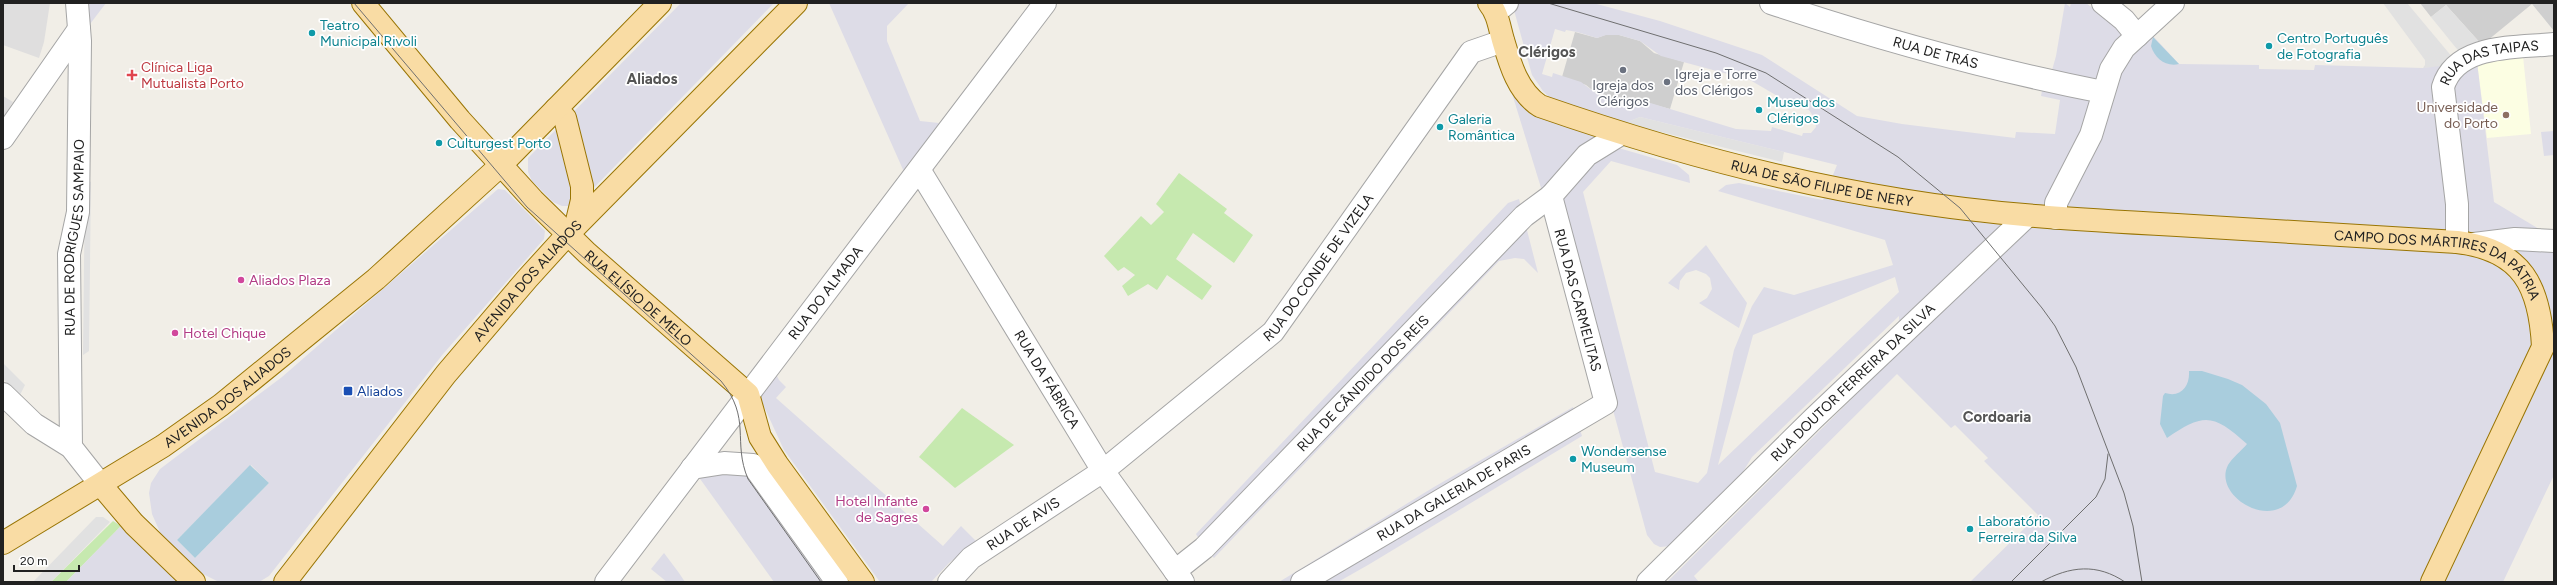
<svg xmlns="http://www.w3.org/2000/svg" width="2557" height="585" font-family="Figtree,sans-serif">
	<style>
		.residential { fill: #dfdede }
		.education { fill: #fcfee3 }
		.religious { fill: #cfcfcf }
		.grass { fill: #c6e9af }
		.parking { fill: #e1e1e1 }
		.plaza { fill: #dddce7; fill-rule: evenodd }
		.water { fill: #a9cddd }
		.lines { fill: none; stroke-linecap: round; stroke-linejoin: round }
		.minor-casing { stroke: #a5a5a5; stroke-width: 24 }
		.major-casing { stroke: #997504; stroke-width: 24 }
		.minor { stroke: #fff; stroke-width: 22 }
		.major { stroke: #f9dca4; stroke-width: 22 }
		.tram { stroke: #6f6f6f; stroke-width: 1 }
		.culture-dot { fill: #0f9aa8; stroke: #fff; stroke-width: 1.5 }
		.worship-dot { fill: #6b7280; stroke: #fff; stroke-width: 1.5 }
		.health-dot { fill: #e0444e; stroke: #fff; stroke-width: 1.5 }
		.education-dot { fill: #8d6e63; stroke: #fff; stroke-width: 1.5 }
		.hotel-dot { fill: #d1479c; stroke: #fff; stroke-width: 1.5 }
		.transit-dot { fill: #1a4fb4; stroke: #fff; stroke-width: 1.5 }
		.labels { text-anchor: middle; stroke-width: 3.5; stroke-linejoin: round; paint-order: stroke }
		.culture-label { font-size: 14px; fill: #0d838f; stroke: #fff; text-anchor: start }
		.street-label { font-size: 14px; fill: #212121; stroke: #fff }
		.health-label { font-size: 14px; fill: #be3a42; stroke: #fff; text-anchor: start }
		.worship-label { font-size: 14px; fill: #5b616d; stroke: #fff; text-anchor: start }
		.education-label { font-size: 14px; fill: #785e54; stroke: #fff; text-anchor: end }
		.hotel-label { font-size: 14px; fill: #b23c85; stroke: #fff; text-anchor: start }
		.transit-label { font-size: 14px; fill: #164399; stroke: #fff; text-anchor: start }
		.neighbourhood-label { font-size: 15px; font-weight: bold; fill: #545454; stroke: #fff }
	</style>
	<rect width="100%" height="100%" fill="#f1eee7"/>
	<!-- residential -->
	<g class="residential">
		<polygon points="3,3 50,3 44,42 39,58 3,45"/>
		<polygon points="3,96 13,102 3,118"/>
	</g>
	<!-- education -->
	<polygon class="education" points="2523,56 2531,134 2487,138 2477,62"/>
	<!-- religious -->
	<g class="religious">
		<polygon points="2420,3 2554,3 2554,31 2532,4 2482,45 2446,5 2431,17"/>
		<polygon points="1575,32 1597,38 1605,35 1619,35 1640,41 1654,53 1684,62 1670,109 1641,101 1622,104 1601,97 1586,85 1562,77"/>
	</g>
	<!-- grass -->
	<g class="grass">
		<polygon points="1179,173 1227,209 1224,213 1253,235 1234,263 1193,233 1176,259 1212,286 1202,300 1167,275 1157,290 1148,284 1128,296 1122,286 1135,275 1124,267 1118,271 1104,256 1141,216 1151,225 1164,212 1156,204"/>
		<polygon points="962,408 1014,445 955,488 919,457"/>
		<polygon points="113,521 121,526 66,582 51,582"/>
	</g>
	<!-- parking -->
	<g class="parking">
		<polygon points="2383,3 2407,3 2453,58 2446,67 2423,68 2425,65 2425,60"/>
		<polygon points="2446,5 2482,45 2461,54 2431,17"/>
		<polygon points="1640,117 1784,152 1782,162 1625,123"/>
		<polygon points="85,179 91,182 89,351 83,355"/>
		<polygon points="3,363 25,385 20,395 3,379"/>
		<polygon points="96,517 103,517 110,522 51,582 33,582"/>
	</g>
	<!-- plaza -->
	<g class="plaza">
		<polygon points="83,3 106,3 84,32"/>
		<polygon points="681,3 774,3 580,202 571,206 562,206 553,202 532,181 528,172 528,158"/>
		<polygon points="829,3 909,3 887,26 887,41 920,121 939,123 905,174"/>
		<path d="M1512,3H1593L1660,21L1762,55L1857,116L1902,124L2015,138L2016,132L2055,134L2060,100L2041,96L2043,85L2051,74L2056,56L2065,3L2070,7L2071,3H2086L2120,30L2153,36L2179,64L2259,65V69L2314,70L2315,65L2423,68L2477,62L2494,202L2554,238V475L2503,582H1970L2038,515L1984,461L1988,458L1955,425L1951,428L1897,374L1694,576L1699,582H1667L1898,353L1899,316L1752,457L1738,480L1671,546L1660,547L1654,544L1647,535L1563,226L1561,200L1569,184L1610,149H1622L1677,165L1689,175L1690,183L1611,161L1583,192L1655,472L1698,483L1707,473L1734,350L1752,306L1764,287L1794,295L1893,265L1885,240L1718,191L1726,185L1739,183L1823,200L1837,165L1640,117L1625,123L1551,99L1543,91L1532,75ZM1555,29L1565,32L1566,30L1577,32L1597,38L1606,35H1619L1640,41L1661,56L1750,80L1781,98L1780,101L1809,110L1815,119L1816,127L1811,133H1803L1802,136L1772,127L1771,131L1736,129L1647,102L1622,104L1601,97L1581,82L1553,73L1552,77L1542,74ZM1895,277L1899,292L1718,465L1753,335Z"/>
		<polygon points="1510,87 1607,136 1542,191"/>
		<polygon points="2554,131 2554,155 2544,156 2541,132"/>
		<path d="M498,189L505,190L545,231L544,239L443,354L269,576L259,582H219L197,571L163,539L152,514L149,493L151,483L160,469L282,377ZM251,465L269,483L195,558L177,540Z"/>
		<polygon points="1519,199 1538,273 1524,259 1515,258 1499,261 1214,558 1204,548 1196,534 1508,203"/>
		<polygon points="1706,245 1747,303 1739,328 1699,303 1707,298 1712,289 1710,278 1706,274 1696,270 1686,273 1680,281 1679,290 1668,283"/>
		<polygon points="775,372 779,380 786,387 776,398 943,546 961,526 976,541 949,563 931,582 880,582 784,450 760,398 759,391"/>
		<polygon points="1573,407 1582,436 1368,565 1338,582 1279,582 1434,487"/>
		<polygon points="712,471 742,473 752,481 823,582 774,582 698,476"/>
		<polygon points="121,526 178,582 66,582"/>
		<polygon points="664,553 679,573 685,582 667,582 651,569"/>
	</g>
	<!-- water -->
	<g class="water">
		<path d="M2153,37L2179,64C2166,67 2155,59 2151,46Z"/>
		<path d="M2189,371H2202L2228,379L2242,385L2266,404L2280,423L2297,486C2282,538 2211,498 2228,465C2232,458 2241,451 2247,444C2214,414 2204,412 2167,438L2160,424L2163,396L2165,393C2181,398 2190,386 2189,371Z"/>
		<polygon points="250,465 269,483 195,558 177,540"/>
	</g>
	<g class="lines">
		<!-- minor casing -->
		<g class="minor-casing">
			<g id="minor">
				<path id="s1" d="M1771,3C1879,39 1991,70 2103,92"/>
				<polyline points="2103,3 2124,20 2137,36"/>
				<polyline points="1496,12 1507,3"/>
				<polyline points="3,138 79,29"/>
				<path id="s2" d="M920,171L1103,471L1183,582"/>
				<polyline points="2056,218 2056,203 2091,135 2111,69 2124,48 2173,3"/>
				<path id="s3" d="M2457,242V204L2443,87C2456,43 2517,48 2554,44"/>
				<polyline points="2474,244 2515,239 2554,241"/>
				<polyline points="3,394 34,424 71,447 101,485"/>
				<path id="s4" d="M71,447L69,254L78,212L80,41L77,3"/>
				<polyline points="692,468 724,463 753,465 837,582"/>
				<path id="s5" d="M1175,571L1204,548L1524,216L1551,196L1587,155L1621,134"/>
				<path id="s6" d="M606,582L1045,3"/>
				<path id="s7" d="M949,582L971,558L1103,471L1273,332L1471,52L1503,41"/>
				<path id="s8" d="M1302,582L1606,403L1551,196"/>
				<path id="s9" d="M1648,582L1813,419L2026,217"/>
			</g>
		</g>
		<!-- major casing -->
		<g class="major-casing">
			<g id="major">
				<path id="s10" d="M363,3L460,120L533,200L587,253L748,394L760,437L777,464L863,582"/>
				<path id="s11" d="M1489,3C1498,14 1499,26 1503,40C1510,64 1518,92 1540,106C1658,147 1778,181 1902,200C1993,215 2084,220 2177,225C2270,231 2363,237 2457,242C2523,250 2540,287 2543,347L2432,582"/>
				<polyline points="556,109 565,118 582,186 582,200 576,225"/>
				<polyline points="101,485 134,524 194,582"/>
				<path id="s12" d="M3,543L163,446L221,405L376,279L500,166L660,3"/>
				<path id="s13" d="M285,582L446,374L527,279L567,235L796,3"/>
			</g>
		</g>
		<!-- minor -->
		<use href="#minor" class="minor"/>
		<!-- major -->
		<use href="#major" class="major"/>
		<!-- tram -->
		<g class="tram">
			<path d="M354,3L527,207L721,381C752,419 732,441 748,479L821,582"/>
			<polyline points="1548,3 1716,53 1766,73 1898,157 1960,208 2042,308 2055,326 2076,367 2124,493 2133,526 2142,582"/>
			<polyline points="2011,582 2096,497 2105,479 2108,454"/>
			<path d="M2041,582C2070,566 2097,563 2125,582"/>
		</g>
	</g>
	<!-- markers -->
	<g class="culture-dot">
		<circle cx="312" cy="33" r="4"/>
		<circle cx="2269" cy="46" r="4"/>
		<circle cx="1759" cy="110" r="4"/>
		<circle cx="1440" cy="127" r="4"/>
		<circle cx="439" cy="143" r="4"/>
		<circle cx="1573" cy="459" r="4"/>
		<circle cx="1970" cy="529" r="4"/>
	</g>
	<g class="worship-dot">
		<circle cx="1623" cy="70" r="4"/>
		<circle cx="1667" cy="82" r="4"/>
	</g>
	<path class="health-dot" d="M130 69h4v4h4v4h-4v4h-4v-4h-4v-4h4z"/>
	<circle class="education-dot" cx="2506" cy="115" r="4"/>
	<g class="hotel-dot">
		<circle cx="241" cy="280" r="4"/>
		<circle cx="175" cy="333" r="4"/>
		<circle cx="926" cy="509" r="4"/>
	</g>
	<rect class="transit-dot" x="343" y="386" width="10" height="10" rx="2"/>
	<g class="labels">
		<!-- culture labels -->
		<g class="culture-label">
			<text x="320" y="30">Teatro<tspan x="320" dy="16">Municipal Rivoli</tspan></text>
			<text x="2277" y="43">Centro Português<tspan x="2277" dy="16">de Fotografia</tspan></text>
			<text x="1767" y="107">Museu dos<tspan x="1767" dy="16">Clérigos</tspan></text>
			<text x="1448" y="124">Galeria<tspan x="1448" dy="16">Romântica</tspan></text>
			<text x="447" y="148">Culturgest Porto</text>
			<text x="1581" y="456">Wondersense<tspan x="1581" dy="16">Museum</tspan></text>
			<text x="1978" y="526">Laboratório<tspan x="1978" dy="16">Ferreira da Silva</tspan></text>
		</g>
		<!-- street labels -->
		<g class="street-label">
			<text dy="5" stroke="none"><textPath href="#s1" startOffset="172">RUA DE TRÁS</textPath></text>
			<text dy="5" stroke="none"><textPath href="#s3" startOffset="213">RUA DAS TAIPAS</textPath></text>
			<text dy="5" stroke="none"><textPath href="#s11" startOffset="410">RUA DE SÃO FILIPE DE NERY</textPath></text>
			<text dy="5" stroke="none"><textPath href="#s4" startOffset="210">RUA DE RODRIGUES SAMPAIO</textPath></text>
			<text dy="5" stroke="none"><textPath href="#s7" startOffset="489">RUA DO CONDE DE VIZELA</textPath></text>
			<text dy="5" stroke="none"><textPath href="#s11" startOffset="1039">CAMPO DOS MÁRTIRES DA PÁTRIA</textPath></text>
			<text dy="5" stroke="none"><textPath href="#s13" startOffset="387">AVENIDA DOS ALIADOS</textPath></text>
			<text dy="5" stroke="none"><textPath href="#s6" startOffset="363">RUA DO ALMADA</textPath></text>
			<text dy="5" stroke="none"><textPath href="#s10" startOffset="404">RUA ELÍSIO DE MELO</textPath></text>
			<text transform="translate(1578 300) rotate(75)" y="5">RUA DAS CARMELITAS</text>
			<text dy="5" stroke="none"><textPath href="#s2" startOffset="244">RUA DA FÁBRICA</textPath></text>
			<text dy="5" stroke="none"><textPath href="#s9" startOffset="286">RUA DOUTOR FERREIRA DA SILVA</textPath></text>
			<text dy="5" stroke="none"><textPath href="#s5" startOffset="266">RUA DE CÂNDIDO DOS REIS</textPath></text>
			<text dy="5" stroke="none"><textPath href="#s12" startOffset="268">AVENIDA DOS ALIADOS</textPath></text>
			<text dy="5" stroke="none"><textPath href="#s8" startOffset="176">RUA DA GALERIA DE PARIS</textPath></text>
			<text dy="5" stroke="none"><textPath href="#s7" startOffset="95">RUA DE AVIS</textPath></text>
		</g>
		<!-- health labels -->
		<g class="health-label">
			<text x="141" y="72">Clínica Liga<tspan x="141" dy="16">Mutualista Porto</tspan></text>
		</g>
		<!-- worship labels -->
		<g class="worship-label">
			<text x="1675" y="79">Igreja e Torre<tspan x="1675" dy="16">dos Clérigos</tspan></text>
			<text x="1623" y="90" text-anchor="middle">Igreja dos<tspan x="1623" dy="16">Clérigos</tspan></text>
		</g>
		<!-- education labels -->
		<g class="education-label">
			<text x="2498" y="112">Universidade<tspan x="2498" dy="16">do Porto</tspan></text>
		</g>
		<!-- hotel labels -->
		<g class="hotel-label">
			<text x="249" y="285">Aliados Plaza</text>
			<text x="183" y="338">Hotel Chique</text>
			<text x="918" y="506" text-anchor="end">Hotel Infante<tspan x="918" dy="16">de Sagres</tspan></text>
		</g>
		<!-- transit labels -->
		<g class="transit-label">
			<text x="357" y="396">Aliados</text>
		</g>
		<!-- neighbourhood labels -->
		<g class="neighbourhood-label">
			<text x="1547" y="57">Clérigos</text>
			<text x="652" y="84">Aliados</text>
			<text x="1997" y="422">Cordoaria</text>
		</g>
	</g>
	<!-- border -->
	<rect width="2557" height="585" fill="none" stroke="#212121" stroke-width="8"/>
	<!-- scale -->
	<path d="M14 565v6h65v-6" fill="none" stroke="#212121" stroke-width="2"/>
	<text x="20" y="565" font-size="12" fill="#212121" stroke="#ffffff" stroke-width="3" paint-order="stroke">20 m</text>
</svg>
